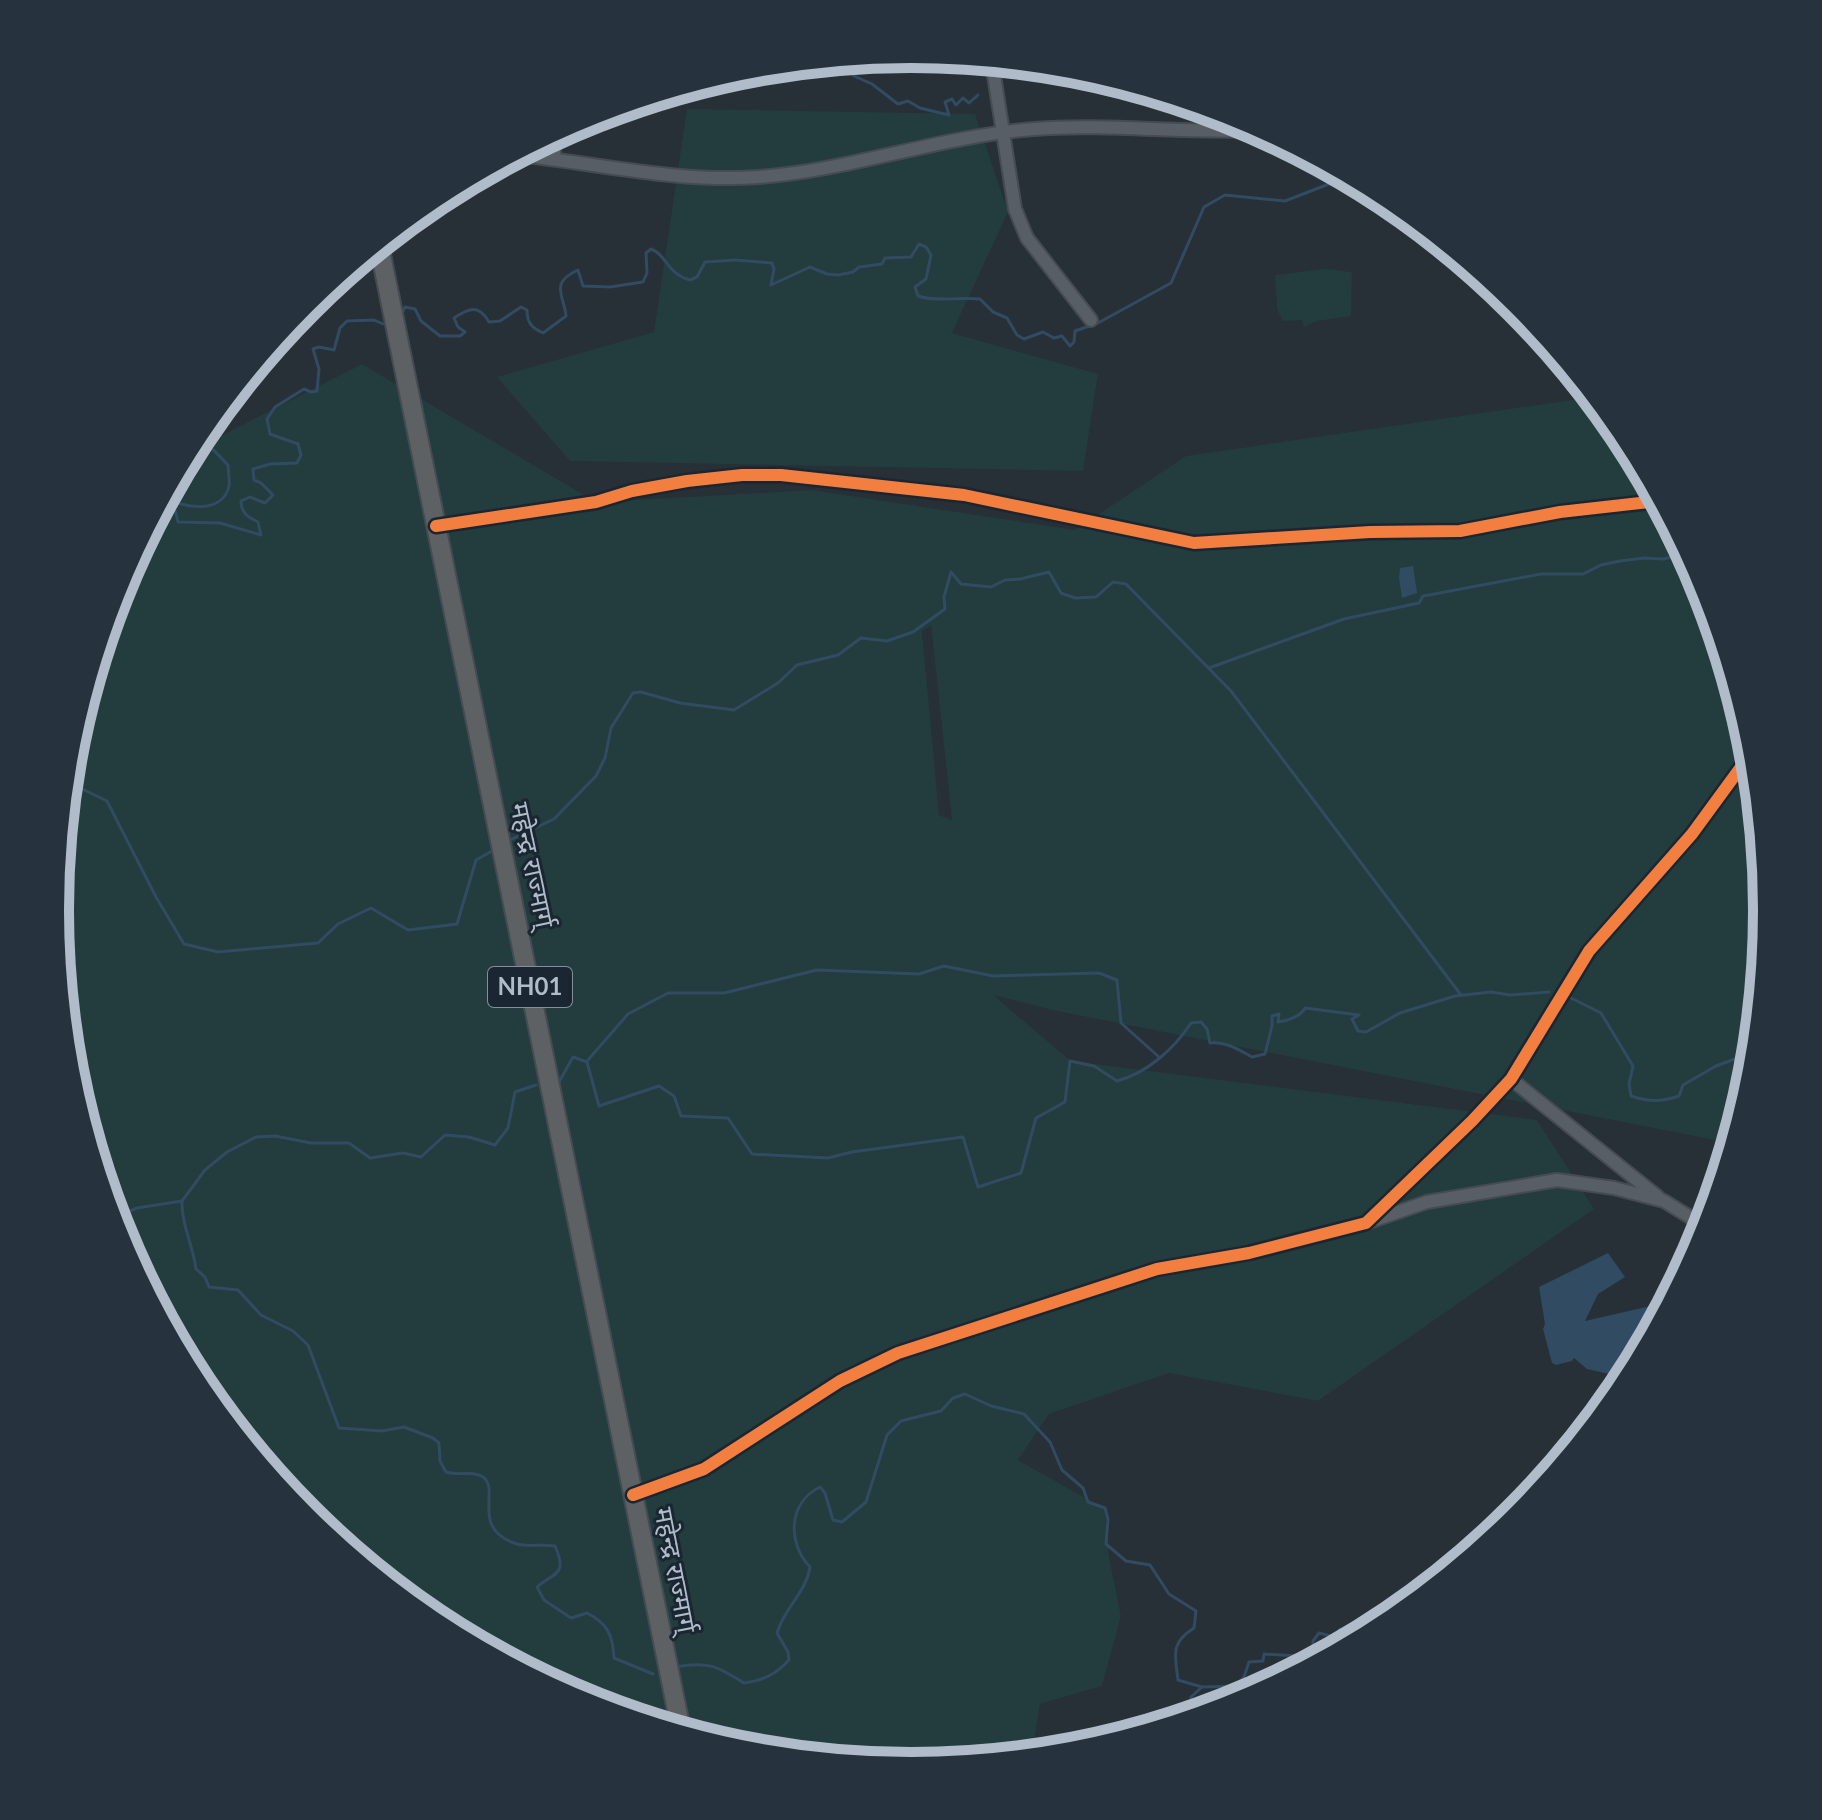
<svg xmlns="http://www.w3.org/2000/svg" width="1822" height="1820" font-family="Lato,'Noto Sans Devanagari',sans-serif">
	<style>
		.green { fill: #233c3e; fill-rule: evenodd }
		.water { fill: #314b63 }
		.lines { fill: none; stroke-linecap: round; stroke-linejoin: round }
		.stream { stroke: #314b63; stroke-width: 3 }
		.minor-casing { stroke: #464b51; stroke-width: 16 }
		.highway-casing { stroke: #444b52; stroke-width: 22 }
		.minor { stroke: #575e65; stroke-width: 12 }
		.highway { stroke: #5d6164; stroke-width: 18 }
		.cycleway-casing { stroke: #1a2632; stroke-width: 17 }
		.cycleway { stroke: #f27e40; stroke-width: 12 }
		.labels { text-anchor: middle; stroke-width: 6; stroke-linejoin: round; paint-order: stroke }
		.shield { fill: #1a2632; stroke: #838f9c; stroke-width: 2 }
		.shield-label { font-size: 24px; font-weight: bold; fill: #b0bcc9 }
		.street-label { font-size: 26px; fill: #b0bcc9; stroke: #1a2632 }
		.rim { fill: none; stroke: #b0bcc9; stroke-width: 10 }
	</style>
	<rect width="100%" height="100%" fill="#272f37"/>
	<!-- green -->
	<g class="green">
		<polygon points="687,109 975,114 1008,212 952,333 1098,374 1083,471 570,461 497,377 654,332"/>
		<polygon points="1324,269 1352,272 1351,316 1317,321 1304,327 1302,320 1283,321 1277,309 1275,275"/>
		<path d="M362,364L596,502L812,490L1075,530L1186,456L1592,397L1623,435L1702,583L1751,743L1767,910L1750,1077L1730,1143L1052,1010L993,995L1071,1061L1537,1120L1594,1209L1318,1401L1169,1373L1049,1414L1018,1460L1105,1509L1109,1557L1121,1616L1102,1686L1040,1704L1032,1754L911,1766L744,1749L583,1701L435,1621L305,1515L199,1385L120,1237L71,1077L55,910L72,743L120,582L191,451ZM931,625L952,820H951L939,815L922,631Z"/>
	</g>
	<!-- water -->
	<g class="water">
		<polygon points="1413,566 1417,593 1402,598 1399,578 1400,568"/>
		<polygon points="1608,1253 1625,1277 1598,1294 1585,1321 1668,1302 1643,1348 1630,1356 1631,1370 1627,1378 1587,1369 1574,1358 1572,1361 1556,1365 1552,1363 1543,1329 1545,1324 1539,1287"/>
	</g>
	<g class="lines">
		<!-- stream -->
		<g class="stream">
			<polyline points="849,60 854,76 872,84 898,104 908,101 920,108 949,115 945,102 952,99 956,105 963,98 969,103 978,95"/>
			<polyline points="834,62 837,64 840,61"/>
			<path d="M401,315L405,307L415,309L421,321L440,336H460L465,332L458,327L454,318C469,308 479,304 489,322L500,321L521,307L527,310C527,323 532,328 543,333L566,316C564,295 549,283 578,270L583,286L610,287L643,282L647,273L646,253L651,249C667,255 666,273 690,280L697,277L705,262L735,260L772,263L774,269L771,285L810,267L827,274L838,275L853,272L859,267L882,264L885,258L911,257L919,244L926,247L931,255L926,279L915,287L918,296C935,302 960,297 980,299L993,312L1007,318L1017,335L1024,339L1043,332L1054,338L1062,336L1070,346L1074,342L1075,331L1098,323L1171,283L1204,207L1225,195L1285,201L1347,177"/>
			<path d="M166,497C183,509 223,514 229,486C230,480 228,471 228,465L199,435"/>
			<path d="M173,502L178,522L220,523L261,535L258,522C248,517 241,513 241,501L250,497L265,503L273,495L261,483L254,480L253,469L270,464L297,463L301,455L298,444L270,434L267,419L275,407L304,389L311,392L317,391L319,369L313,349L319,347L334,350L340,328L347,321L374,320L383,324"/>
			<polyline points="1209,668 1344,619 1419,603 1423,596 1429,595 1541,574 1583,574 1601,565 1620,561 1644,558 1663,559 1686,554"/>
			<polyline points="68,782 107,801 156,897 184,944 218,952 318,943 338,924 371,908 408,930 457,924 476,860 492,851"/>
			<polyline points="508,841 554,819 596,776 605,758 611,728 633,693 641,692 680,703 734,710 778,683 797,665 838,655 861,638 887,641 913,632 945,609 944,597 951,572 961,584 991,587 1005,580 1020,579 1049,572 1061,593 1075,598 1096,597 1113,582 1126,584 1231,691 1461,995"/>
			<path d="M1565,995L1601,1013L1633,1066L1629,1084L1631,1096C1649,1102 1661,1102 1679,1096L1683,1085L1716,1066L1740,1057L1752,1061"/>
			<polyline points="588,1060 628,1014 668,993 724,993 817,970 919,974 944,966 993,976 1099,973 1117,980 1121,1023 1159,1057"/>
			<path d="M559,1082L573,1057L587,1062L599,1106L659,1086L674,1096L681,1116L728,1118L752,1154L828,1158L852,1152L963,1137L978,1187L1021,1173L1036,1118L1065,1102L1070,1061L1094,1066L1117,1081C1147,1073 1174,1049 1191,1023L1201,1022L1207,1029L1210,1043C1226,1041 1239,1050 1252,1057L1265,1054L1272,1026V1016L1279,1014L1278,1022C1288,1021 1301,1016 1305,1008L1359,1015L1352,1019L1358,1031L1366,1032L1400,1013L1455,996L1491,992L1510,995L1549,992"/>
			<path d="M182,1201C181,1223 193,1246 196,1269L205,1277L209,1287L238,1290L261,1315L293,1331L308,1345L339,1428L382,1431L404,1427L433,1438L439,1443L440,1461L446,1472C457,1476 474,1470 483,1477C501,1490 469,1529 517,1544C528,1547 542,1544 555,1546C568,1576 554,1572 537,1587L544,1600L571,1618L587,1613C607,1623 613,1635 614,1658L653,1674"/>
			<polyline points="114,1218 137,1208 182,1201 205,1170 227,1152 256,1137 275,1136 311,1143 349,1143 370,1158 403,1153 421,1157 445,1135 469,1137 495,1145 508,1128 515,1092 536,1085"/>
			<polyline points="1312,1661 1313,1641 1319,1633 1335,1637 1340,1629 1357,1637"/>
			<path d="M676,1667C708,1661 717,1666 744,1683C764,1680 775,1675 789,1660L788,1652L777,1633C784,1608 806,1593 810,1567C787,1543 788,1503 820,1487L825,1493L833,1520L842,1522L866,1502L887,1435L901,1421L941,1411L953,1398L965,1394L991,1406L1024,1414L1050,1442L1062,1470L1083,1488L1088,1502L1105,1508L1108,1519L1106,1544L1126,1561L1150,1565L1169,1594L1196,1611L1194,1628C1170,1643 1175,1655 1178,1680L1202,1687L1191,1697L1192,1715"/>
			<polyline points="1202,1687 1236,1686 1244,1677 1249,1662 1263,1661 1264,1654 1298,1656 1304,1664 1310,1663"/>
		</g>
		<!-- minor casing -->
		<g class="minor-casing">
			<g id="minor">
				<polyline points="999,63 993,69 1015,209 1027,238 1091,320"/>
				<polyline points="552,136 555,159"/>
				<path d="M517,155C596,163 678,183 759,177C851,170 941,136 1034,129C1108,123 1184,134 1258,130"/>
				<polyline points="436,526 596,502 632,491 687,481 742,475 781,475 964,495 1194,543 1370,532 1460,531 1560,512 1658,501"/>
				<polyline points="1511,1079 1658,1197"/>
				<polyline points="1369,1222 1427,1202 1557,1180 1614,1188 1664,1201 1693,1219 1704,1230"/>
				<polyline points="633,1495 704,1469 840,1381 898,1353 1157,1269 1249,1253 1366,1223 1472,1121 1511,1079 1589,951 1692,834 1752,752"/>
			</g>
		</g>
		<!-- highway casing -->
		<g class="highway-casing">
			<polyline id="highway" points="379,245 681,1730"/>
		</g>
		<!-- minor -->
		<use href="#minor" class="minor"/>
		<!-- highway -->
		<use href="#highway" class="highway"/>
		<!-- cycleway casing -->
		<g class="cycleway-casing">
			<g id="cycleway">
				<polyline points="436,526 596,502 632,491 687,481 742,475 781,475 964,495 1194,543 1370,532 1460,531 1560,512 1658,501"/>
				<polyline points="633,1495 704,1469 840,1381 898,1353 1157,1269 1249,1253 1366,1223 1472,1121 1511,1079 1589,951 1692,834 1752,752"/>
			</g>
		</g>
		<!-- cycleway -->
		<use href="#cycleway" class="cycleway"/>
	</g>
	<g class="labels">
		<!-- shield labels -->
		<rect class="shield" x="488" y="967" width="84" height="40" rx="6"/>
		<g class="shield-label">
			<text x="530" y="995">NH01</text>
		</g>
		<!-- street labels -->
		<g class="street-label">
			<text transform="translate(532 865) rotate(78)" y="9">महेन्द्र राज्मार्ग्</text>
			<text transform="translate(675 1570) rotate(79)" y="9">महेन्द्र राज्मार्ग्</text>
		</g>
	</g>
	<!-- crop -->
	<path d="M0 0H1822V1820H0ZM69 910a842 842 0 1 1 1684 0a842 842 0 1 1-1684 0Z" fill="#26323e" fill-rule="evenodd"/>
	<path class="rim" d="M69 910a842 842 0 1 1 1684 0a842 842 0 1 1-1684 0Z"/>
</svg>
